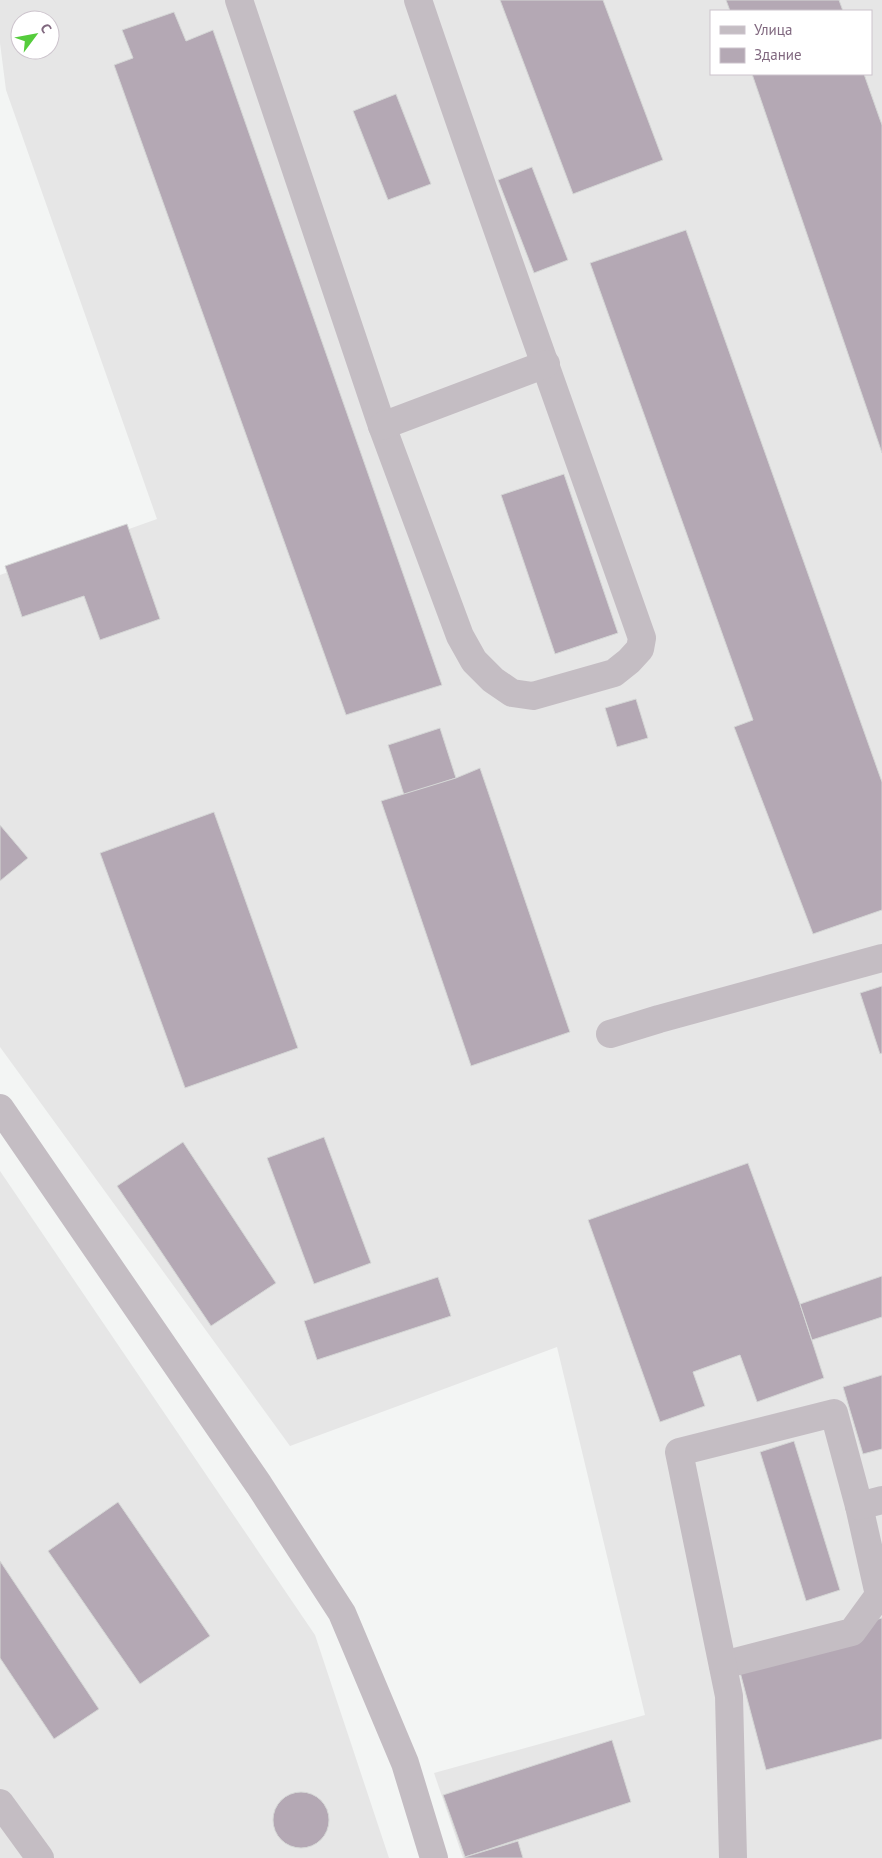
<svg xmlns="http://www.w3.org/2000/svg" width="882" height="1858" font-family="'PT Sans',sans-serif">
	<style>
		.built { fill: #e6e6e6; fill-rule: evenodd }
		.building { fill: #b4a8b4; stroke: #d5d7d6 }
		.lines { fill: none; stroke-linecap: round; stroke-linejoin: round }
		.minor { stroke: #c4bdc3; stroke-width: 28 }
	</style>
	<rect width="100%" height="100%" fill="#f3f5f4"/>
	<!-- built -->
	<g class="built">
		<path d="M0,0H882V1858H463L434,1773L645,1715L557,1347L290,1446L0,1047V575L157,519L6,90L0,43ZM711,11H871V74H711ZM20,20H50V50H20Z"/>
		<polygon points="0,1171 315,1635 389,1858 0,1858"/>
	</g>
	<!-- building -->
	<g class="building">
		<polygon points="500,0 603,0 663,160 573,194"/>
		<polygon points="726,0 839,0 843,11 730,11"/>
		<polygon points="174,12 186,41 213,30 442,685 346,715 114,65 133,58 122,30"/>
		<polygon points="752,74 864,74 882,125 882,453"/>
		<polygon points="396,94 431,184 388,200 353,111"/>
		<polygon points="532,167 568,260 534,273 498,180"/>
		<polygon points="686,230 882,782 882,910 813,934 734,727 753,720 590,263"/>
		<polygon points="564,474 618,633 555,654 501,495"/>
		<polygon points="127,524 160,619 100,640 84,596 22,617 5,566"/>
		<polygon points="636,699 648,738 617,747 605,708"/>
		<polygon points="440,728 456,778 404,795 388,745"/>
		<polygon points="480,768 570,1032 471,1066 381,801 456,778"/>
		<polygon points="214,812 298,1048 185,1088 100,853"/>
		<polygon points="0,825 28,858 0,881"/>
		<polygon points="882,986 882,1053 880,1054 860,993"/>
		<polygon points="324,1137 371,1263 314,1284 267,1158"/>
		<polygon points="183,1142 276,1283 211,1326 117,1186"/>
		<polygon points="748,1163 800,1304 824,1378 757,1402 740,1355 693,1372 705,1406 660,1422 588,1220"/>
		<polygon points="882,1276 882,1317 812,1340 800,1304"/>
		<polygon points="438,1277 451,1316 317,1360 304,1321"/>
		<polygon points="882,1375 882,1449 863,1454 843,1387"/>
		<polygon points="794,1441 840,1590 806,1601 760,1452"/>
		<polygon points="118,1502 210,1636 140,1684 48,1551"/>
		<polygon points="0,1561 99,1709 54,1739 0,1658"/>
		<polygon points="882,1618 882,1739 766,1770 736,1657"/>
		<polygon points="612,1740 631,1802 465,1857 443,1795"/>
		<circle cx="301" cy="1820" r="28"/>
		<polygon points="518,1841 523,1858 465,1858 465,1857"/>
	</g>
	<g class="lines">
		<!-- minor -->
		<g class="minor">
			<path d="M239,0L382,426L460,636L474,661L493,680L512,693L533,696L614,673L629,661L640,649L642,638C567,425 490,213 418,0"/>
			<polyline points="382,426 546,364"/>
			<polyline points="610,1034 659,1019 882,958"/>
			<polyline points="0,1108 259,1485 342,1613 405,1763 434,1858"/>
			<polyline points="723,1665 852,1632 879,1595 859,1506"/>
			<polyline points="0,1803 40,1858"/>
			<polyline points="733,1858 729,1696 679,1452 834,1413 859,1506 882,1500"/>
		</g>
	</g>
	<!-- legend -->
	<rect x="710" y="10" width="162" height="65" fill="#ffffff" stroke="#ccc3cc"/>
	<rect x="720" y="26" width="25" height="8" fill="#c4bdc3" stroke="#ccc3cc"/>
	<text x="754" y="35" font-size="15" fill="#80687f">Улица</text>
	<rect x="720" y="48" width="25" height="15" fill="#b4a8b4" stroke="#ccc3cc"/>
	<text x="754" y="60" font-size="15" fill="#80687f">Здание</text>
	<!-- north arrow -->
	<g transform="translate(35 35) rotate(58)"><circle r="24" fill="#ffffff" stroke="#ccc3cc"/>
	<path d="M0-4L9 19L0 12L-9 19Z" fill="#55cc3c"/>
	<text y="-8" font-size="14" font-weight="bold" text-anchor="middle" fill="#80687f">С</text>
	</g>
</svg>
